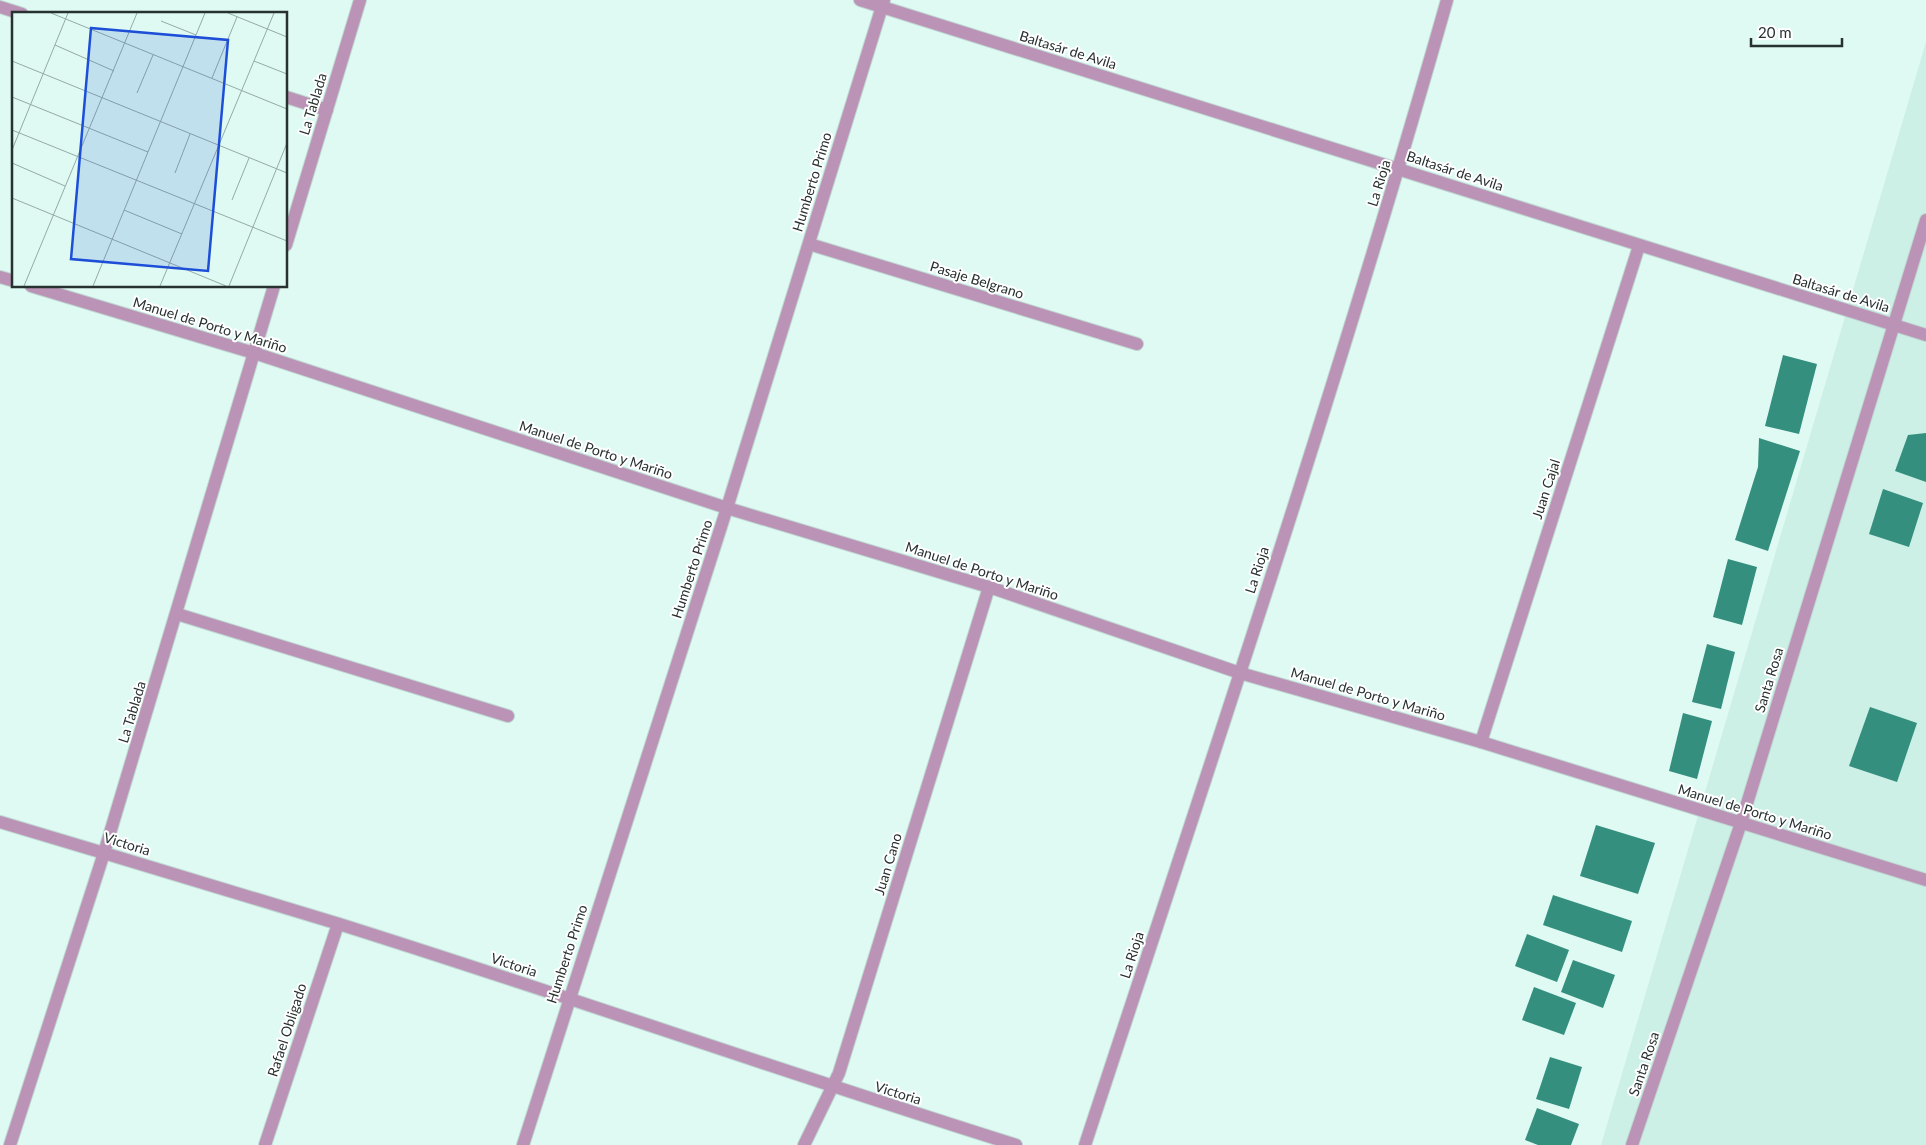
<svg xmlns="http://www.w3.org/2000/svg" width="1926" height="1145" font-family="Lato,sans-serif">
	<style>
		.built { fill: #ccefe6 }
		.building { fill: #358f7e }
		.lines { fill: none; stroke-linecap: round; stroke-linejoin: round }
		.minor-casing { stroke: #bed6d0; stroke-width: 14 }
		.minor { stroke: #bb93b6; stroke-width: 12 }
		.labels { text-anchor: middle; stroke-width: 4; stroke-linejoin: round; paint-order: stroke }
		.street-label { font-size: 14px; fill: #27312f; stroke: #fff }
		.inset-road { fill: none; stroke: #95aaa5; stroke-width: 1 }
		.view { fill: #1d4ed8; fill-opacity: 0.15; stroke: #1d4ed8; stroke-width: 2.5 }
		.inset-edge { fill: none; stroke: #27312f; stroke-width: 2.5 }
	</style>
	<rect width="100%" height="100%" fill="#dffaf3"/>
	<!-- built -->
	<polygon class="built" points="1926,42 1926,1145 1601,1145"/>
	<!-- building -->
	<g class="building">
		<polygon points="1783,355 1817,364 1799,434 1765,426"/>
		<polygon points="1926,433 1926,482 1895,471 1908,435"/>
		<polygon points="1759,438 1800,451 1768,551 1735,540 1758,467"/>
		<polygon points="1883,489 1923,503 1909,547 1869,534"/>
		<polygon points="1728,559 1757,567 1742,625 1713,617"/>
		<polygon points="1707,644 1735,652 1721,709 1692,702"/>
		<polygon points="1870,707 1917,723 1897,782 1849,766"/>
		<polygon points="1683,713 1712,721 1697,779 1669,771"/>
		<polygon points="1596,825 1655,843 1638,894 1580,876"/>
		<polygon points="1553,895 1632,921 1622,952 1543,925"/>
		<polygon points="1527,934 1569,950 1557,982 1515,966"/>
		<polygon points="1573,960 1615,975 1603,1008 1561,992"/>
		<polygon points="1534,987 1576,1003 1564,1035 1522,1020"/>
		<polygon points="1550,1057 1582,1067 1569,1109 1536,1099"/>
		<polygon points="1537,1108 1579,1124 1571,1145 1538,1145 1525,1140"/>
	</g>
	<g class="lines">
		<!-- minor casing -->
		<g class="minor-casing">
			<g id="minor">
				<polyline points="860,0 1926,335"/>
				<polyline points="0,7 22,14"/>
				<polyline points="286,97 327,110"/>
				<polyline points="809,244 1137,344"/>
				<polyline points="286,245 360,0"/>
				<polyline points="0,277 14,281"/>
				<polyline points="31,286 254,353 727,508 989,587 1240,673 1481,742 1926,880"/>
				<polyline points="177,614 508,716"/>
				<polyline points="1481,742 1639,246"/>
				<path d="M0,822C113,856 226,889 339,924C565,995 789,1074 1016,1145"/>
				<polyline points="10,1145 104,853 274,286"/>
				<polyline points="265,1145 338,924"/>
				<polyline points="523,1145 727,508 884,0"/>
				<polyline points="804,1145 839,1073 989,587"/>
				<path d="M1085,1145C1210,765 1338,385 1447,0"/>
				<polyline points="1632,1145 1741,823 1926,220"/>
			</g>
		</g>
		<!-- minor -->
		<use href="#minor" class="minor"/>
	</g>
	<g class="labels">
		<!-- street labels -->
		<g class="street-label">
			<text transform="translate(1068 50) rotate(17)" y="5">Baltasár de Avila</text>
			<text transform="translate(313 104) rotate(-73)" y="5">La Tablada</text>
			<text transform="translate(1455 171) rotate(18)" y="5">Baltasár de Avila</text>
			<text transform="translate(812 182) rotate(-73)" y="5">Humberto Primo</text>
			<text transform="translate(1379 183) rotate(-73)" y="5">La Rioja</text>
			<text transform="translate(977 280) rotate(17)" y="5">Pasaje Belgrano</text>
			<text transform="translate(1841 293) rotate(17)" y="5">Baltasár de Avila</text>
			<text transform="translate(210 325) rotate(17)" y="5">Manuel de Porto y Mariño</text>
			<text transform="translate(596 450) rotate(18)" y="5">Manuel de Porto y Mariño</text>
			<text transform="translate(1546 489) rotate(-72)" y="5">Juan Cajal</text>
			<text transform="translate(692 569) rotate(-72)" y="5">Humberto Primo</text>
			<text transform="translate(1257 570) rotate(-72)" y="5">La Rioja</text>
			<text transform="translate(982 571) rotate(18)" y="5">Manuel de Porto y Mariño</text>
			<text transform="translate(1769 680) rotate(-73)" y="5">Santa Rosa</text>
			<text transform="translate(1368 694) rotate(16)" y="5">Manuel de Porto y Mariño</text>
			<text transform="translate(132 712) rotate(-73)" y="5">La Tablada</text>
			<text transform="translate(1755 812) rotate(17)" y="5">Manuel de Porto y Mariño</text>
			<text transform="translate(127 844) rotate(17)" y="5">Victoria</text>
			<text transform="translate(888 864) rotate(-73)" y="5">Juan Cano</text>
			<text transform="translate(567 954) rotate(-72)" y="5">Humberto Primo</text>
			<text transform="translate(1132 955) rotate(-72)" y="5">La Rioja</text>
			<text transform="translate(514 965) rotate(18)" y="5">Victoria</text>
			<text transform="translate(287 1030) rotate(-72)" y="5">Rafael Obligado</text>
			<text transform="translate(1644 1064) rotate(-71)" y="5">Santa Rosa</text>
			<text transform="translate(898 1093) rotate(17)" y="5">Victoria</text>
		</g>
	</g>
	<!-- overview -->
	<g transform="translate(12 12)">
		<rect width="275" height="275" fill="#dffaf3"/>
		<path class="inset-road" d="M39,1L275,97M216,1L275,25M149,9L184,23M43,33L102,59M0,49L275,161M242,49L275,62M200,66L225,5M125,81L141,43M0,85L136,140M0,118L275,229M0,138L56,1M0,151L53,174M163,161L178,122M0,186L214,274M220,188L237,146M112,198L170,222M12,274L125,1M81,274L193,1M148,274L262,1M217,274L275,131"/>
		<path class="view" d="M79,16L216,28L196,259L59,247Z"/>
		<rect width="275" height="275" class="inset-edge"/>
	</g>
	<!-- scale -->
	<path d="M1751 38v8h91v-8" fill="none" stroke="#27312f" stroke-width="2.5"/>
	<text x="1758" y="38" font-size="15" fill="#27312f" stroke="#ffffff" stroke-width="4" paint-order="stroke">20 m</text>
</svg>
